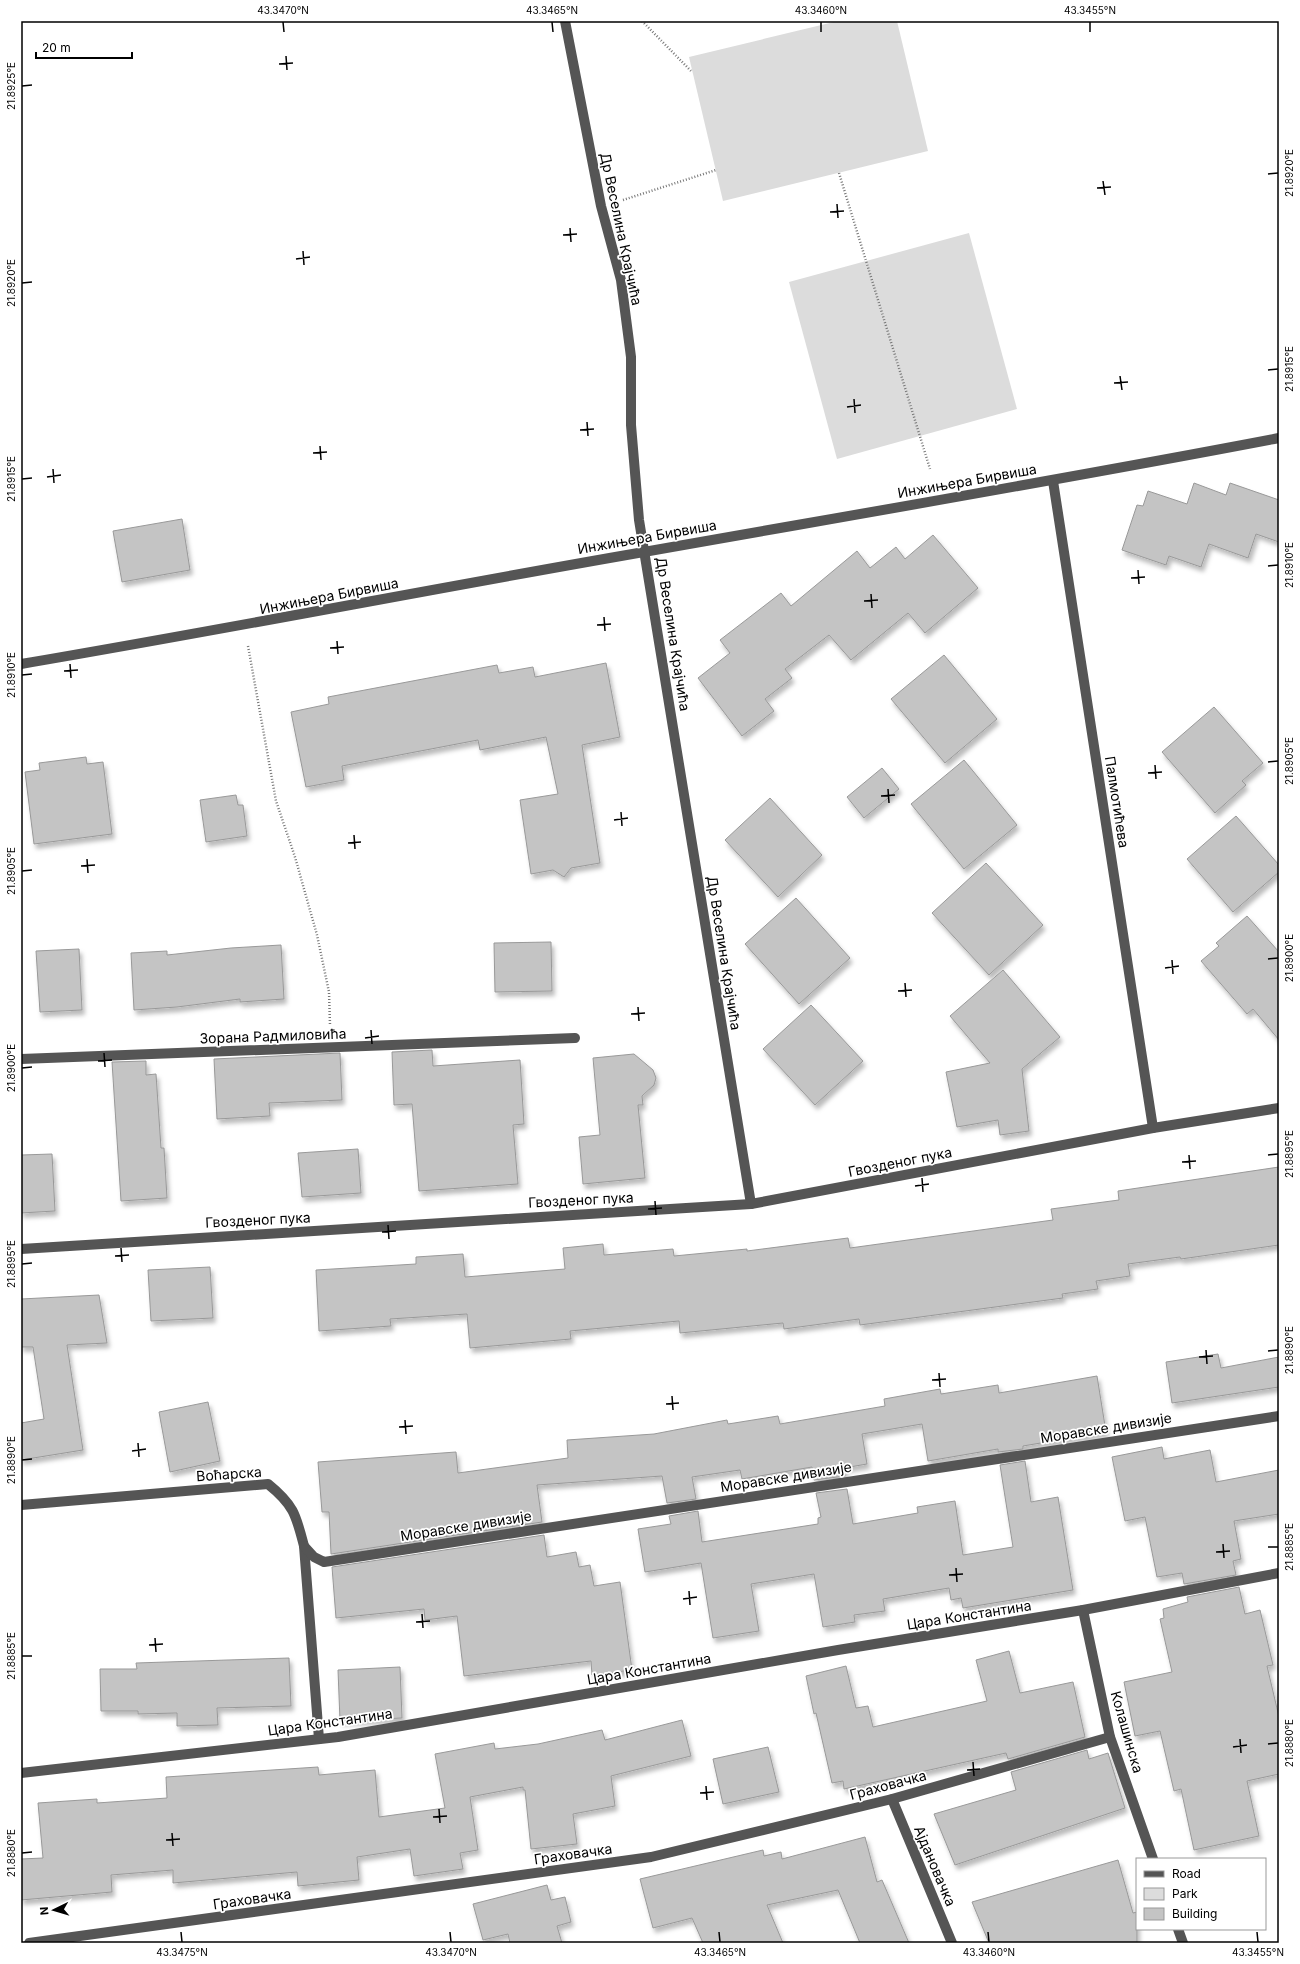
<svg xmlns="http://www.w3.org/2000/svg" width="1300" height="1964" font-family="Inter,sans-serif">
	<style>
		.green { fill: #dcdcdc }
		.building { fill: #c4c4c4; stroke: #999; filter: url(#shadow) }
		.lines { fill: none; stroke-linecap: round; stroke-linejoin: round }
		.path { stroke: #777; stroke-width: 2.5; stroke-dasharray: 1 2; stroke-linecap: butt }
		.minor { stroke: #555; stroke-width: 10 }
		.ticks { fill: none; stroke: #000; stroke-width: 1.5 }
		.labels { text-anchor: middle; stroke-width: 3.5; stroke-linejoin: round; paint-order: stroke }
		.street-label { font-size: 14px; fill: #000; stroke: #fff }
		.neatline { fill: none; stroke: #000; stroke-width: 1.5 }
		.ticks-label { font-size: 10px; text-anchor: middle; fill: #000 }
	</style>
	<defs>
		<filter id="shadow"><feDropShadow dx="2.5" dy="4.5" stdDeviation="2" flood-color="#0004"/></filter>
	</defs>
	<rect width="100%" height="100%" fill="#fff"/>
	<!-- green -->
	<g class="green">
		<polygon points="838,21 897,21 928,151 723,201 689,57"/>
		<polygon points="969,233 1017,409 837,459 789,282"/>
	</g>
	<!-- building -->
	<g class="building">
		<polygon points="1194,483 1226,495 1230,483 1279,500 1279,542 1256,534 1248,558 1209,544 1201,567 1169,556 1166,565 1122,550 1137,505 1143,506 1148,491 1187,504"/>
		<polygon points="182,519 190,570 122,582 113,531"/>
		<polygon points="933,535 978,588 925,633 908,613 851,660 829,635 785,669 792,678 765,699 774,711 742,736 698,678 730,653 720,640 781,593 791,606 857,551 870,568 896,547 905,559"/>
		<polygon points="944,655 997,719 945,763 891,699"/>
		<polygon points="606,663 620,737 582,745 600,863 571,868 564,877 553,870 531,874 520,800 558,794 546,737 480,750 478,740 342,766 344,780 306,787 291,712 329,704 328,697 497,665 499,673 533,667 535,677"/>
		<polygon points="1214,707 1263,763 1242,781 1246,785 1215,813 1162,752"/>
		<polygon points="86,757 87,764 103,762 112,834 34,844 25,772 40,770 39,763"/>
		<polygon points="964,760 1017,825 964,869 911,804"/>
		<polygon points="882,768 899,789 864,818 847,797"/>
		<polygon points="236,795 238,805 243,805 247,836 206,842 200,800"/>
		<polygon points="770,798 822,855 778,897 725,840"/>
		<polygon points="1236,816 1279,865 1279,872 1233,912 1187,859"/>
		<polygon points="986,863 1043,925 989,975 932,913"/>
		<polygon points="796,898 850,958 799,1004 745,944"/>
		<polygon points="1247,916 1279,952 1279,1040 1253,1009 1247,1014 1201,961 1219,946 1216,943"/>
		<polygon points="551,942 552,991 495,992 494,943"/>
		<polygon points="281,945 284,999 240,1002 240,999 177,1007 134,1010 131,953 167,951 167,955 231,948"/>
		<polygon points="79,949 82,1010 40,1012 36,951"/>
		<polygon points="1003,970 1060,1037 1022,1069 1029,1131 1000,1135 998,1120 957,1127 946,1072 990,1063 950,1016"/>
		<polygon points="811,1005 863,1061 815,1105 763,1049"/>
		<polygon points="432,1050 433,1066 520,1060 524,1124 513,1125 518,1184 419,1191 412,1104 394,1105 392,1052"/>
		<polygon points="340,1053 342,1100 269,1103 270,1116 217,1119 214,1059"/>
		<polygon points="634,1054 653,1070 656,1078 654,1085 642,1096 643,1105 638,1105 645,1178 583,1184 579,1137 600,1135 593,1058"/>
		<polygon points="146,1061 146,1075 156,1074 161,1148 164,1148 167,1198 121,1201 112,1062"/>
		<polygon points="358,1149 361,1193 302,1197 298,1153"/>
		<polygon points="52,1154 55,1211 21,1213 21,1155"/>
		<polygon points="1279,1167 1279,1245 1181,1259 1180,1257 1128,1264 1130,1276 1096,1281 1098,1289 1062,1294 1063,1298 860,1325 859,1319 784,1329 783,1323 680,1333 679,1321 570,1331 571,1339 470,1348 467,1314 390,1319 391,1326 319,1331 316,1270 416,1264 416,1257 463,1254 465,1277 565,1269 563,1248 603,1244 604,1255 673,1249 674,1256 747,1249 747,1251 848,1238 850,1248 1053,1220 1051,1209 1119,1200 1118,1191"/>
		<polygon points="210,1267 213,1318 151,1321 148,1270"/>
		<polygon points="99,1295 107,1343 67,1345 83,1450 21,1460 21,1423 44,1419 33,1347 21,1347 21,1299"/>
		<polygon points="1218,1354 1221,1368 1279,1357 1279,1387 1172,1403 1166,1362"/>
		<polygon points="1097,1376 1106,1432 1023,1446 1023,1449 998,1452 998,1449 928,1461 922,1424 862,1434 867,1464 844,1468 845,1476 814,1480 812,1467 742,1479 740,1470 692,1477 696,1499 667,1503 662,1476 537,1485 542,1522 331,1554 329,1512 322,1512 318,1462 456,1452 458,1473 568,1458 567,1440 654,1434 727,1420 728,1424 778,1416 780,1424 885,1406 884,1399 940,1389 941,1394 998,1385 999,1393"/>
		<polygon points="208,1402 220,1461 170,1472 159,1412"/>
		<polygon points="1162,1447 1164,1459 1210,1450 1216,1482 1279,1470 1279,1514 1234,1521 1241,1559 1233,1561 1236,1575 1184,1584 1182,1573 1157,1577 1145,1517 1125,1521 1112,1457"/>
		<polygon points="1025,1461 1031,1502 1058,1497 1073,1590 963,1608 961,1598 951,1600 949,1588 883,1599 885,1611 854,1615 855,1622 823,1627 814,1574 751,1584 759,1631 713,1638 701,1563 645,1572 638,1529 671,1524 669,1516 698,1511 702,1542 818,1524 818,1518 821,1517 816,1493 847,1489 853,1524 918,1513 917,1507 955,1501 963,1555 1013,1547 1000,1465"/>
		<polygon points="544,1535 547,1557 576,1552 579,1567 590,1565 594,1586 620,1582 632,1670 592,1675 591,1661 464,1676 457,1616 425,1620 424,1609 336,1618 332,1567"/>
		<polygon points="1239,1587 1245,1614 1260,1610 1273,1665 1267,1666 1279,1717 1279,1774 1247,1781 1259,1836 1194,1850 1181,1789 1174,1791 1160,1731 1135,1736 1124,1682 1172,1672 1160,1619 1164,1618 1163,1609 1188,1602 1187,1597"/>
		<polygon points="1009,1651 1020,1693 1073,1682 1085,1737 1008,1759 1006,1753 844,1789 843,1781 832,1783 816,1713 814,1714 806,1676 846,1666 856,1708 868,1706 873,1727 987,1701 976,1660"/>
		<polygon points="289,1658 291,1706 217,1708 218,1725 177,1726 177,1713 138,1714 138,1711 101,1711 100,1669 137,1669 136,1663"/>
		<polygon points="400,1667 402,1718 340,1721 338,1670"/>
		<polygon points="682,1720 691,1756 611,1776 615,1806 573,1814 577,1844 531,1849 525,1790 523,1790 523,1787 470,1797 478,1850 460,1853 463,1869 414,1876 410,1849 357,1857 359,1880 298,1886 297,1872 173,1883 173,1870 111,1875 112,1892 21,1900 21,1859 43,1858 38,1803 97,1799 97,1803 167,1798 166,1777 318,1767 319,1775 375,1770 379,1817 445,1808 435,1754 494,1743 495,1749 538,1744 602,1730 605,1740"/>
		<polygon points="768,1747 779,1792 723,1804 713,1759"/>
		<polygon points="1087,1750 1089,1759 1108,1753 1125,1808 955,1865 934,1814 1016,1790 1011,1772"/>
		<polygon points="865,1837 877,1882 882,1880 909,1943 860,1943 838,1890 767,1905 783,1943 703,1943 692,1918 653,1928 640,1879 763,1850 764,1856 781,1852 782,1859"/>
		<polygon points="1118,1860 1133,1913 1137,1912 1137,1943 989,1943 972,1902"/>
		<polygon points="547,1885 551,1900 565,1897 571,1922 557,1926 562,1943 510,1943 508,1934 483,1940 473,1904"/>
	</g>
	<g class="lines">
		<!-- path -->
		<g class="path">
			<polyline points="642,21 692,72"/>
			<polyline points="839,173 930,469"/>
			<polyline points="623,200 716,170"/>
			<polyline points="248,646 276,801 295,857 317,935 329,992 330,1025"/>
		</g>
		<!-- minor -->
		<g class="minor">
			<polyline points="565,21 601,206 621,280 631,357 631,425 639,520 751,1204"/>
			<polyline points="1053,481 1153,1128"/>
			<path d="M21,664C221,630 421,591 621,556C841,517 1060,480 1279,438"/>
			<polyline points="21,1059 575,1038"/>
			<polyline points="21,1249 751,1204 1153,1128 1279,1108"/>
			<path d="M21,1505L268,1484C294,1505 296,1515 304,1546L319,1739"/>
			<polyline points="304,1546 314,1557 324,1562 1279,1416"/>
			<polyline points="1083,1610 1110,1737 1153,1859"/>
			<polyline points="21,1773 338,1737 838,1650 1083,1610 1279,1573"/>
			<polyline points="892,1799 952,1943"/>
			<polyline points="1178,1929 1183,1943"/>
			<polyline points="29,1943 651,1857 892,1799 1110,1737"/>
		</g>
	</g>
	<!-- ticks -->
	<path class="ticks" d="M283,22L284,32M552,22L553,32M821,22V32M1090,22V32M286,56L287,70M279,64L293,63M22,86L32,85M1268,174L1278,173M1103,181L1105,195M1097,188L1111,187M837,204L838,218M830,212L844,211M570,228L571,242M563,235L577,234M303,251L304,265M296,259L310,257M22,283L32,282M1268,370L1278,369M1120,376L1122,390M1114,383L1128,382M854,399L855,413M847,407L861,405M587,422L588,436M580,430L594,429M320,446L321,460M313,453L327,452M53,469L54,483M47,477L61,475M22,479L32,478M1268,566L1278,565M1138,570L1139,584M1131,578L1145,577M871,594L872,608M864,601L878,600M604,617L605,631M597,625L611,624M337,641L338,654M330,648L344,647M70,664L71,678M64,671L78,670M22,675L32,674M1268,762L1278,761M1155,765L1156,779M1148,773L1162,772M888,789L889,803M881,796L895,795M621,812L622,826M614,820L628,818M354,835L355,849M348,843L361,842M87,859L88,873M81,866L95,865M22,871L32,870M1268,959L1278,958M1172,960L1173,974M1165,968L1179,966M905,983L906,997M898,991L912,990M638,1007L639,1021M631,1014L645,1013M371,1030L372,1044M365,1038L379,1036M104,1053L105,1067M98,1061L112,1060M22,1068L32,1067M1189,1155L1190,1169M1268,1155L1278,1154M1182,1162L1196,1161M922,1178L923,1192M915,1186L929,1184M655,1201L656,1215M648,1209L662,1208M388,1225L389,1239M382,1232L396,1231M121,1248L122,1262M115,1256L129,1255M22,1264L32,1263M1206,1350L1207,1364M1268,1351L1278,1350M1199,1357L1213,1356M939,1373L940,1387M932,1380L946,1379M672,1396L673,1410M666,1404L679,1403M405,1420L406,1434M399,1427L413,1426M138,1443L139,1457M132,1451L146,1449M22,1460L32,1459M1223,1544L1224,1558M1268,1547H1278M1216,1552L1230,1551M956,1568L957,1582M949,1575L963,1574M689,1591L690,1605M683,1599L697,1597M422,1614L423,1628M416,1622L430,1621M155,1638L156,1652M149,1645L163,1644M22,1656H32M1240,1739L1241,1753M1268,1744L1278,1743M1233,1747L1247,1745M973,1762L974,1776M967,1770L980,1769M706,1786L707,1800M700,1793L714,1792M439,1809L440,1823M433,1817L447,1816M172,1833L173,1846M166,1840L180,1839M22,1853L32,1852M181,1932L182,1942M450,1932L451,1942M719,1932L720,1942M988,1932L989,1942M1257,1932L1258,1942"/>
	<g class="labels">
		<!-- street labels -->
		<g class="street-label">
			<text transform="translate(621 229) rotate(78)" y="5">Др Веселина Крајчића</text>
			<text transform="translate(967 481) rotate(-10)" y="5">Инжињера Бирвиша</text>
			<text transform="translate(647 537) rotate(-10)" y="5">Инжињера Бирвиша</text>
			<text transform="translate(329 596) rotate(-11)" y="5">Инжињера Бирвиша</text>
			<text transform="translate(673 634) rotate(81)" y="5">Др Веселина Крајчића</text>
			<text transform="translate(1117 802) rotate(81)" y="5">Палмотићева</text>
			<text transform="translate(724 953) rotate(81)" y="5">Др Веселина Крајчића</text>
			<text transform="translate(273 1036) rotate(-2)" y="5">Зорана Радмиловића</text>
			<text transform="translate(900 1162) rotate(-11)" y="5">Гвозденог пука</text>
			<text transform="translate(581 1200) rotate(-3)" y="5">Гвозденог пука</text>
			<text transform="translate(258 1220) rotate(-3)" y="5">Гвозденог пука</text>
			<text transform="translate(1106 1428) rotate(-9)" y="5">Моравске дивизије</text>
			<text transform="translate(229 1474) rotate(-4)" y="5">Воћарска</text>
			<text transform="translate(786 1477) rotate(-9)" y="5">Моравске дивизије</text>
			<text transform="translate(466 1526) rotate(-9)" y="5">Моравске дивизије</text>
			<text transform="translate(969 1615) rotate(-9)" y="5">Цара Константина</text>
			<text transform="translate(649 1669) rotate(-10)" y="5">Цара Константина</text>
			<text transform="translate(330 1722) rotate(-8)" y="5">Цара Константина</text>
			<text transform="translate(1127 1732) rotate(74)" y="5">Колашинска</text>
			<text transform="translate(888 1785) rotate(-15)" y="5">Граховачка</text>
			<text transform="translate(573 1854) rotate(-8)" y="5">Граховачка</text>
			<text transform="translate(935 1866) rotate(67)" y="5">Ајдановачка</text>
			<text transform="translate(252 1899) rotate(-8)" y="5">Граховачка</text>
		</g>
	</g>
	<!-- border -->
	<rect width="1300" height="1964" fill="none" stroke="#ffffff" stroke-width="44"/>
	<!-- legend -->
	<rect x="1136" y="1858" width="130" height="72" fill="#ffffff" stroke="#999999"/>
	<rect x="1144" y="1871" width="20" height="6" fill="#555555" stroke="#999999"/>
	<text x="1172" y="1878" font-size="12" fill="#000000">Road</text>
	<rect x="1144" y="1888" width="20" height="12" fill="#dcdcdc" stroke="#999999"/>
	<text x="1172" y="1898" font-size="12" fill="#000000">Park</text>
	<rect x="1144" y="1908" width="20" height="12" fill="#c4c4c4" stroke="#999999"/>
	<text x="1172" y="1918" font-size="12" fill="#000000">Building</text>
	<!-- north arrow -->
	<g transform="translate(54 1910) rotate(265)" stroke="#ffffff" stroke-width="3" paint-order="stroke">
	<path d="M0-3L7 15L0 10L-7 15Z" fill="#000000"/>
	<text y="-6" font-size="11" font-weight="bold" text-anchor="middle" fill="#000000">N</text>
	</g>
	<!-- scale -->
	<path d="M36 52v6h96v-6" fill="none" stroke="#000000" stroke-width="2"/>
	<text x="42" y="52" font-size="12" fill="#000000" stroke="#ffffff" stroke-width="3" paint-order="stroke">20 m</text>
	<rect x="22" y="22" width="1256" height="1920" class="neatline"/>
	<g class="ticks-label">
		<text x="283" y="14">43.3470°N</text>
		<text x="552" y="14">43.3465°N</text>
		<text x="821" y="14">43.3460°N</text>
		<text x="1090" y="14">43.3455°N</text>
		<text transform="translate(11 86) rotate(-90)" y="4">21.8925°E</text>
		<text transform="translate(1289 173) rotate(-90)" y="4">21.8920°E</text>
		<text transform="translate(11 283) rotate(-90)" y="4">21.8920°E</text>
		<text transform="translate(1289 369) rotate(-90)" y="4">21.8915°E</text>
		<text transform="translate(11 479) rotate(-90)" y="4">21.8915°E</text>
		<text transform="translate(1289 565) rotate(-90)" y="4">21.8910°E</text>
		<text transform="translate(11 675) rotate(-90)" y="4">21.8910°E</text>
		<text transform="translate(1289 761) rotate(-90)" y="4">21.8905°E</text>
		<text transform="translate(11 871) rotate(-90)" y="4">21.8905°E</text>
		<text transform="translate(1289 958) rotate(-90)" y="4">21.8900°E</text>
		<text transform="translate(11 1068) rotate(-90)" y="4">21.8900°E</text>
		<text transform="translate(1289 1154) rotate(-90)" y="4">21.8895°E</text>
		<text transform="translate(11 1264) rotate(-90)" y="4">21.8895°E</text>
		<text transform="translate(1289 1350) rotate(-90)" y="4">21.8890°E</text>
		<text transform="translate(11 1460) rotate(-90)" y="4">21.8890°E</text>
		<text transform="translate(1289 1547) rotate(-90)" y="4">21.8885°E</text>
		<text transform="translate(11 1656) rotate(-90)" y="4">21.8885°E</text>
		<text transform="translate(1289 1743) rotate(-90)" y="4">21.8880°E</text>
		<text transform="translate(11 1853) rotate(-90)" y="4">21.8880°E</text>
		<text x="182" y="1956">43.3475°N</text>
		<text x="451" y="1956">43.3470°N</text>
		<text x="720" y="1956">43.3465°N</text>
		<text x="989" y="1956">43.3460°N</text>
		<text x="1258" y="1956">43.3455°N</text>
	</g>
</svg>
